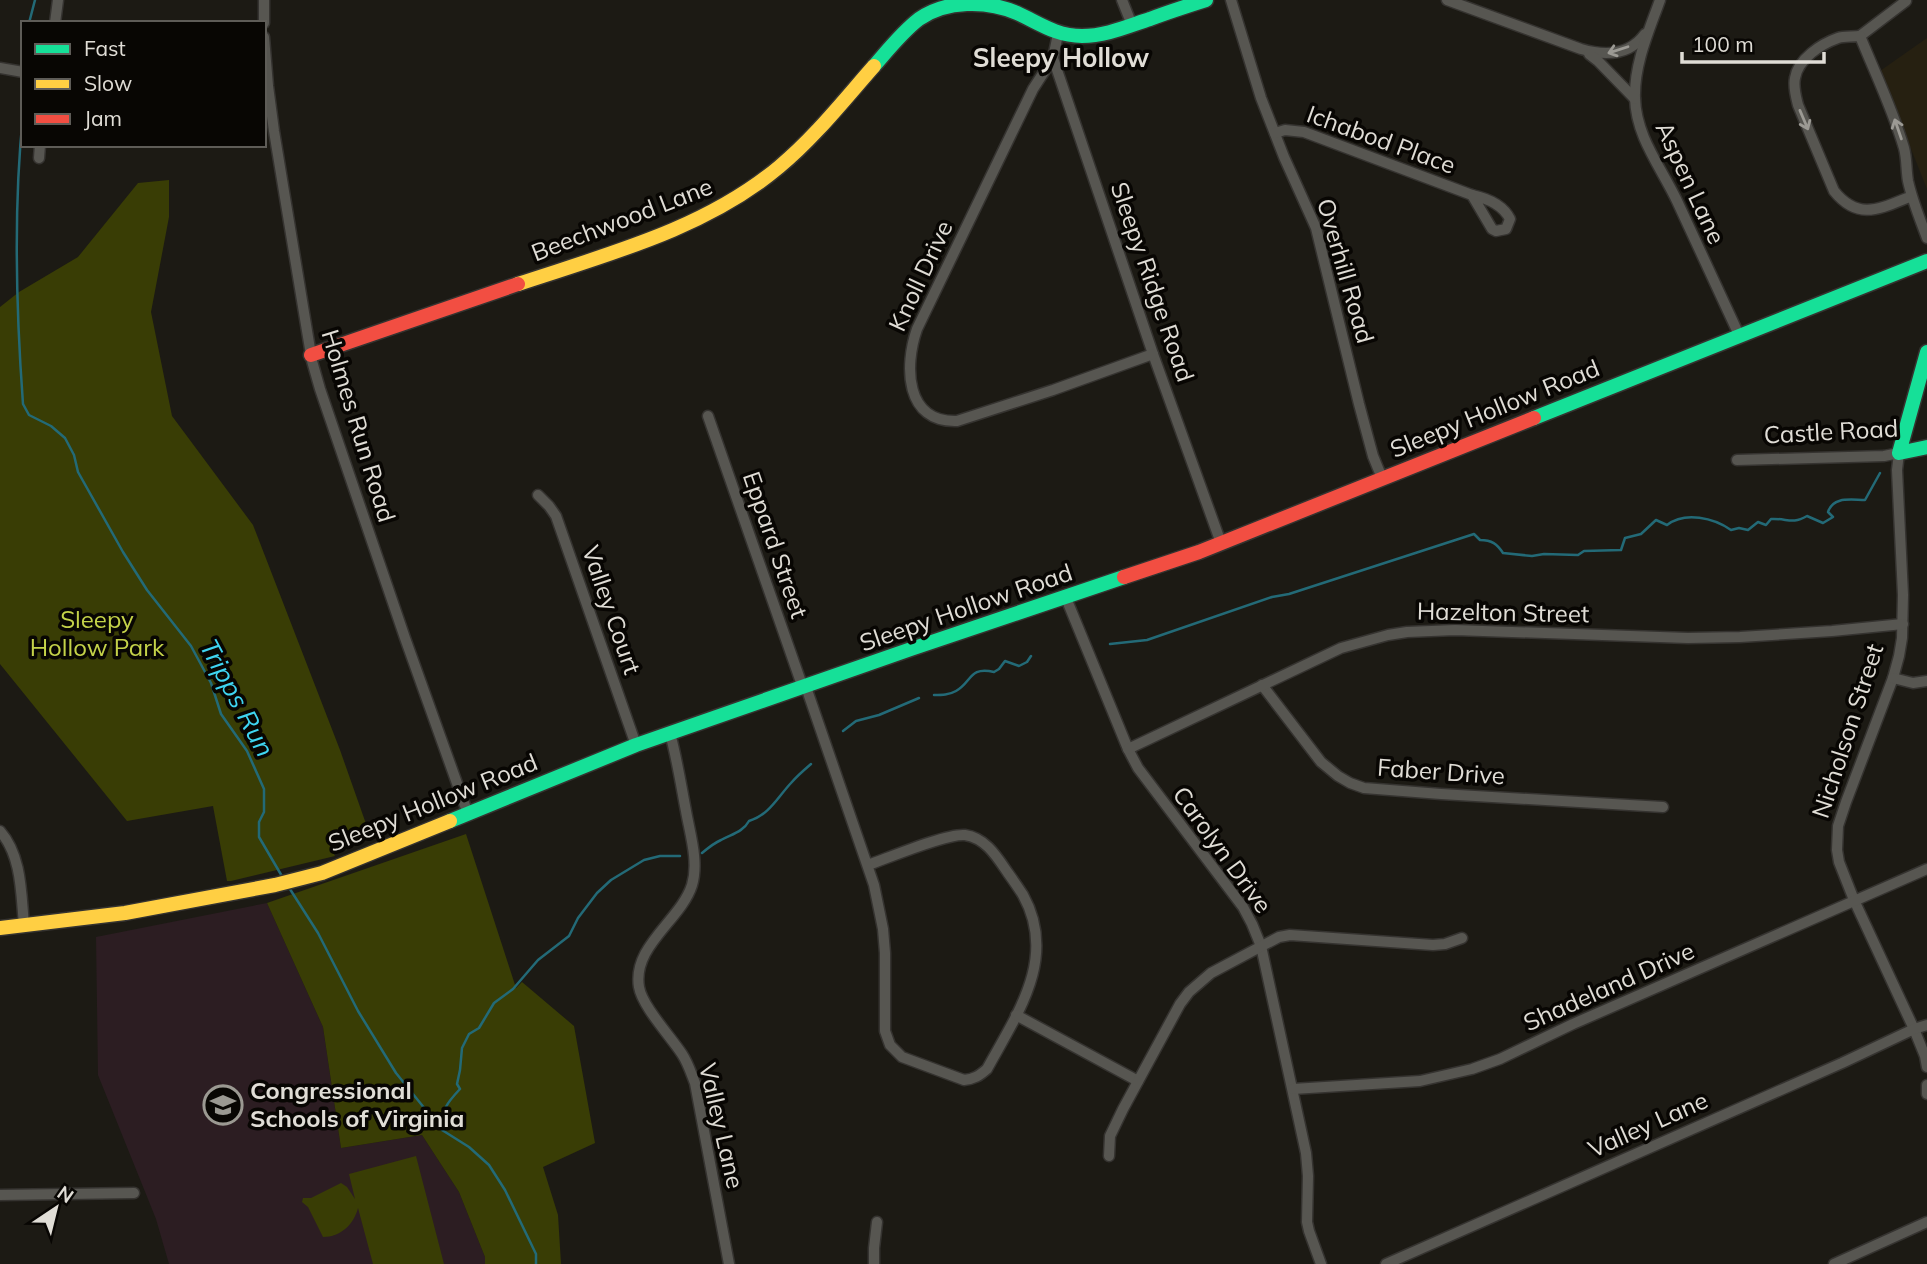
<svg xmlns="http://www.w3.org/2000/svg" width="1927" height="1264" font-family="Mulish,sans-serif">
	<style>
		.built { fill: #262011 }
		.education { fill: #2c1d22 }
		.green { fill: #393d05 }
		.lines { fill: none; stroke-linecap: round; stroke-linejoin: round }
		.stream { stroke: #236a77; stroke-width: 2.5 }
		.street-casing { stroke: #353330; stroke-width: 13 }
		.fast-casing { stroke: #353330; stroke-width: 17 }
		.slow-casing { stroke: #353330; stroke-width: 17 }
		.jam-casing { stroke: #353330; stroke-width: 17 }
		.street { stroke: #575651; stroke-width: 10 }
		.fast { stroke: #16e098; stroke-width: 14 }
		.slow { stroke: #ffcf43; stroke-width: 14 }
		.jam { stroke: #f24e42; stroke-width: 14 }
		.oneway { stroke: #9c9a94 }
		.labels { text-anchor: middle; stroke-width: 7; stroke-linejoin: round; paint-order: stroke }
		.street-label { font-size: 24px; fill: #e0ddd6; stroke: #080603 }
		.park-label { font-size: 24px; fill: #c4d249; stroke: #080603 }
		.poi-label { font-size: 24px; font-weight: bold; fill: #e0ddd6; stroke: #080603; text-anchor: start }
		.neighbourhood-label { font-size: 26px; font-weight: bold; fill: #e0ddd6; stroke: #080603 }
		.water-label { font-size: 26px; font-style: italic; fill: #3fd5f1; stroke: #080603 }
	</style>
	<rect width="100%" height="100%" fill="#1c1a14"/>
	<!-- built -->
	<polygon class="built" points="1927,38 1927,189 1880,71"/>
	<!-- education -->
	<polygon class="education" points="267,903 323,1027 341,1148 422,1135 459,1192 485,1257 485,1264 169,1264 156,1219 98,1075 96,937"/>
	<!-- green -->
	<g class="green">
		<polygon points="169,180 169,217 151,312 172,416 253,525 340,750 371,838 332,850 335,856 231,881 227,881 213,806 127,821 0,664 0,307 19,292 78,257 138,183"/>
		<polygon points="466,834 516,988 522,982 574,1026 595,1143 543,1167 558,1215 561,1264 485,1264 485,1257 459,1192 422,1135 341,1148 323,1027 267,903"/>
		<path d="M416,1156L444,1264H373L358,1208C354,1224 341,1237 323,1237L308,1207L302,1202L303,1198H311L341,1183L347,1187L355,1199L349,1174Z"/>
	</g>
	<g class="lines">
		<!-- stream -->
		<g class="stream">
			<polyline points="29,23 35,0"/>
			<path d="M23,115C13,211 16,309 23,404L29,415L51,426L65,438L74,455L78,472L123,552L147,590L191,646L211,683L221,714L247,751L264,789V812L259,822V837L283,878"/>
			<path d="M1110,644L1147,640L1272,597L1289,594L1474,534L1480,540C1492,540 1497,544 1503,553L1532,556L1544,554L1578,555L1584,551L1621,550L1625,538L1641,534L1656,520L1667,525C1685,511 1714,518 1731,530L1739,528L1748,530L1758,522L1766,525L1771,519C1788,518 1791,525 1807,516L1823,523L1833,517L1828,512C1833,496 1851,500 1865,500L1880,473"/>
			<path d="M934,695C942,695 949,695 956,691C972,682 969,666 994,672L999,669L1005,661L1019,666L1027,662L1031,656"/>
			<polyline points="843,731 856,721 879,715 919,698"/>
			<path d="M702,853C708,848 714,843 721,840C732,834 743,832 749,821C769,815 777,798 791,783C797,776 804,770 811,764"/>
			<polyline points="288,886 318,933 358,1011 396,1073 442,1130 469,1147 489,1165 505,1190 536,1254 536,1264"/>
			<path d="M442,1130C443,1108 445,1105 460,1089L457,1084L460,1070L462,1048L469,1034L479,1028L494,1003L513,989L538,960L569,936L578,918L597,893L611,880L644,860L660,856H680"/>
		</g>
		<!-- street casing -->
		<g class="street-casing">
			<g id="street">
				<polyline points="1122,0 1132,25"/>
				<polyline points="1231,0 1261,98 1284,157 1316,228 1359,404 1373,456 1382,478"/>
				<path d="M1447,0L1581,49C1605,56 1629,56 1645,34"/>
				<path d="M1660,0C1649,31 1634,64 1635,98C1636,137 1661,167 1677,201C1698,247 1719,292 1740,337"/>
				<polyline points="55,23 58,0"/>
				<polyline points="264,23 264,0"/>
				<polyline points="1058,34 1053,58 1153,354 1221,543"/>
				<polyline points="1860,36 1906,1"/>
				<polyline points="264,37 268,86 274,131 312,361 320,389 405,638 468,814"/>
				<polyline points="1589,54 1598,61 1635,99"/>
				<path d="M1053,58L1033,89L917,329C904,366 905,423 957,421L1053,390L1153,354"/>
				<polyline points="0,68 23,72"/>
				<polyline points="1275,133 1285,130 1304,132 1472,195"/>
				<polyline points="39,158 40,145"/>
				<path d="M1472,195C1486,198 1503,205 1510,219L1506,229L1496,231L1492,229Z"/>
				<path d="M1912,196C1881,208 1859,222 1834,191L1798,105C1796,97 1793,87 1795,78C1798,59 1821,44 1838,38C1844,36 1852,37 1860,36C1875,73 1893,110 1904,148C1907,159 1906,170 1908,181C1912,200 1920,219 1927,238"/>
				<polyline points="708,416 803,688"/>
				<polyline points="1737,460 1884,456 1899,453 1897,470 1903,595 1902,638 1899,656 1893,678 1846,802 1838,826 1837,850 1839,862 1854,900 1914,1029 1925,1056 1927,1067"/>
				<polyline points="538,495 549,506 556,516 636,745"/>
				<polyline points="1066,598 1128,749 1138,768 1243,907 1252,924 1261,946 1306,1153 1308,1176 1307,1222 1309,1231 1321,1264"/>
				<polyline points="1893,678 1913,683 1927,681"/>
				<polyline points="1262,685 1321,762 1338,776 1350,783 1364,788 1441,794 1663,807"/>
				<path d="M806,687L874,885L883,929L885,953V1031L890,1045L902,1057L964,1080C974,1079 979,1076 987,1069C1017,1014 1058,958 1023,895C1018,887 1013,880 1008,873C997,857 986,838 965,835C947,833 888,858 868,865"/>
				<path d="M670,733C677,759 681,785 686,811C690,834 699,862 692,885C681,920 632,946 639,987C642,1006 671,1037 682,1054C688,1063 691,1073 695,1083L729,1264"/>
				<polyline points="1128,749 1341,648 1388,635 1407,632 1455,630 1688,638 1740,637 1832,631 1903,624"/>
				<path d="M0,831C22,856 21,894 24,925"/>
				<polyline points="1016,1015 1138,1081"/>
				<polyline points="1293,1089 1420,1081 1472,1069 1500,1059 1573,1024 1927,869"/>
				<polyline points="1927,1094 1927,1085"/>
				<polyline points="1109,1156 1110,1136 1123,1109 1180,1004 1189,992 1211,973 1279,937 1290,935 1433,945 1445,944 1462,938"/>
				<polyline points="0,1195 134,1193"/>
				<polyline points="874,1264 874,1248 877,1222"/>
				<polyline points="1386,1264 1842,1063 1914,1029 1927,1025"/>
				<polyline points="1834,1264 1927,1222"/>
			</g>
		</g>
		<!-- fast casing -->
		<g class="fast-casing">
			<g id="fast">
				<path d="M874,66C888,50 902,32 919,19C946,0 987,0 1017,13C1039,23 1056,36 1082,36C1106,36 1128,26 1150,19C1168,12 1187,6 1206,0"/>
				<polyline points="1927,352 1899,453 1927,447"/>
				<polyline points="1534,418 1927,261"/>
				<polyline points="450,821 636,745 911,649 1124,577"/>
			</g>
		</g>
		<!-- slow casing -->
		<g class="slow-casing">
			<g id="slow">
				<path d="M518,284C608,254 705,229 779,167C815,137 844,100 874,66"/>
				<polyline points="0,928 125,913 275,885 322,873 450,821"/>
			</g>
		</g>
		<!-- jam casing -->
		<g class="jam-casing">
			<g id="jam">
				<polyline points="311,355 518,284"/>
				<polyline points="1124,577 1199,552 1534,418"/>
			</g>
		</g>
		<!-- street -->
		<use href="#street" class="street"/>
		<!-- fast -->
		<use href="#fast" class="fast"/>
		<!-- slow -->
		<use href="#slow" class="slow"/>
		<!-- jam -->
		<use href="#jam" class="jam"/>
	</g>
	<!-- one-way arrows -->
	<defs><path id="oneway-shaft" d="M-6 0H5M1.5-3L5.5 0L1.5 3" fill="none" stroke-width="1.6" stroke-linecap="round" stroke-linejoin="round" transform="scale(1.75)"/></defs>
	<g class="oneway">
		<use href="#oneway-shaft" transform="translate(1618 50) rotate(162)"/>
		<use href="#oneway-shaft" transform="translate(1804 120) rotate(67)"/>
		<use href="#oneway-shaft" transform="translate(1898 129) rotate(-109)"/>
	</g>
	<!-- icons -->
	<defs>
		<g id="school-ring" transform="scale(2.0125)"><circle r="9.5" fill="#080603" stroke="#9b9992" stroke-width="1.5"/><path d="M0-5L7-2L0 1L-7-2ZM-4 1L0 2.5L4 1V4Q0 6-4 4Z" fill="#9b9992"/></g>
	</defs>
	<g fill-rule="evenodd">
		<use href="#school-ring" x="223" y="1105"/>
	</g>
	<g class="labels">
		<!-- street labels -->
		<g class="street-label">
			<text transform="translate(1381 140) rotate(20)" y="8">Ichabod Place</text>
			<text transform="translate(1690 183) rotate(65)" y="8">Aspen Lane</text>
			<text transform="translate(622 220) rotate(-21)" y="8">Beechwood Lane</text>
			<text transform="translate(1345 271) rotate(74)" y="8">Overhill Road</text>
			<text transform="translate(921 276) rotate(-65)" y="8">Knoll Drive</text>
			<text transform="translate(1152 282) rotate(71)" y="8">Sleepy Ridge Road</text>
			<text transform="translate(1495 409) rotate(-22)" y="8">Sleepy Hollow Road</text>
			<text transform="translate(358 426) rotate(73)" y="8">Holmes Run Road</text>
			<text transform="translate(1831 432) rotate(-3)" y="8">Castle Road</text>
			<text transform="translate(775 545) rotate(71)" y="8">Eppard Street</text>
			<text transform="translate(966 608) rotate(-19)" y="8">Sleepy Hollow Road</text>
			<text transform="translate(611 610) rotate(71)" y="8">Valley Court</text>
			<text transform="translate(1503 613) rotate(1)" y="8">Hazelton Street</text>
			<text transform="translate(1848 731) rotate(-72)" y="8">Nicholson Street</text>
			<text transform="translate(1441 772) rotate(4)" y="8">Faber Drive</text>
			<text transform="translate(433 803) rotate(-22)" y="8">Sleepy Hollow Road</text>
			<text transform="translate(1222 850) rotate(54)" y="8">Carolyn Drive</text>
			<text transform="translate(1609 987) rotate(-24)" y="8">Shadeland Drive</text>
			<text transform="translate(1648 1125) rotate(-24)" y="8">Valley Lane</text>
			<text transform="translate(721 1126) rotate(77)" y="8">Valley Lane</text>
		</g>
		<!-- park labels -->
		<g class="park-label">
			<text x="97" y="628">Sleepy<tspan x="97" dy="28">Hollow Park</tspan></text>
		</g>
		<!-- poi labels -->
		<g class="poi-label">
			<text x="250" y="1099">Congressional<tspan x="250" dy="28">Schools of Virginia</tspan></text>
		</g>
		<!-- neighbourhood labels -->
		<g class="neighbourhood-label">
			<text x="1061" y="67">Sleepy Hollow</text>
		</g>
		<!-- water labels -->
		<g class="water-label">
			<text transform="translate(237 698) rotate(62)" y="9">Tripps Run</text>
		</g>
	</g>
	<!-- legend -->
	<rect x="21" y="21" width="245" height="126" fill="#080603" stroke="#5e5c57" stroke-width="2"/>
	<rect x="35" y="44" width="35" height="10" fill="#16e098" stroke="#5e5c57" stroke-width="2"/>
	<text x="84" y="56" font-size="21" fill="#e0ddd6">Fast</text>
	<rect x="35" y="79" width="35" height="10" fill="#ffcf43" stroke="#5e5c57" stroke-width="2"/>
	<text x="84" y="91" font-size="21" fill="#e0ddd6">Slow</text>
	<rect x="35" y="114" width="35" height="10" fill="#f24e42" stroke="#5e5c57" stroke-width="2"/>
	<text x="84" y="126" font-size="21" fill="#e0ddd6">Jam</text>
	<!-- north arrow -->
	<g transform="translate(56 1208) rotate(35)" stroke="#080603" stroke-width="5" paint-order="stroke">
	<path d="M0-5L12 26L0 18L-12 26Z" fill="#e0ddd6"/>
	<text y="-10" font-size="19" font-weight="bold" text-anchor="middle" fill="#e0ddd6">N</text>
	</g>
	<!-- scale -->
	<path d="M1682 52v10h142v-10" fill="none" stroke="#e0ddd6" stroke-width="3.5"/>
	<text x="1692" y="52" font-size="21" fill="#e0ddd6" stroke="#080603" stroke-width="5" paint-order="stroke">100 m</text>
</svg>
